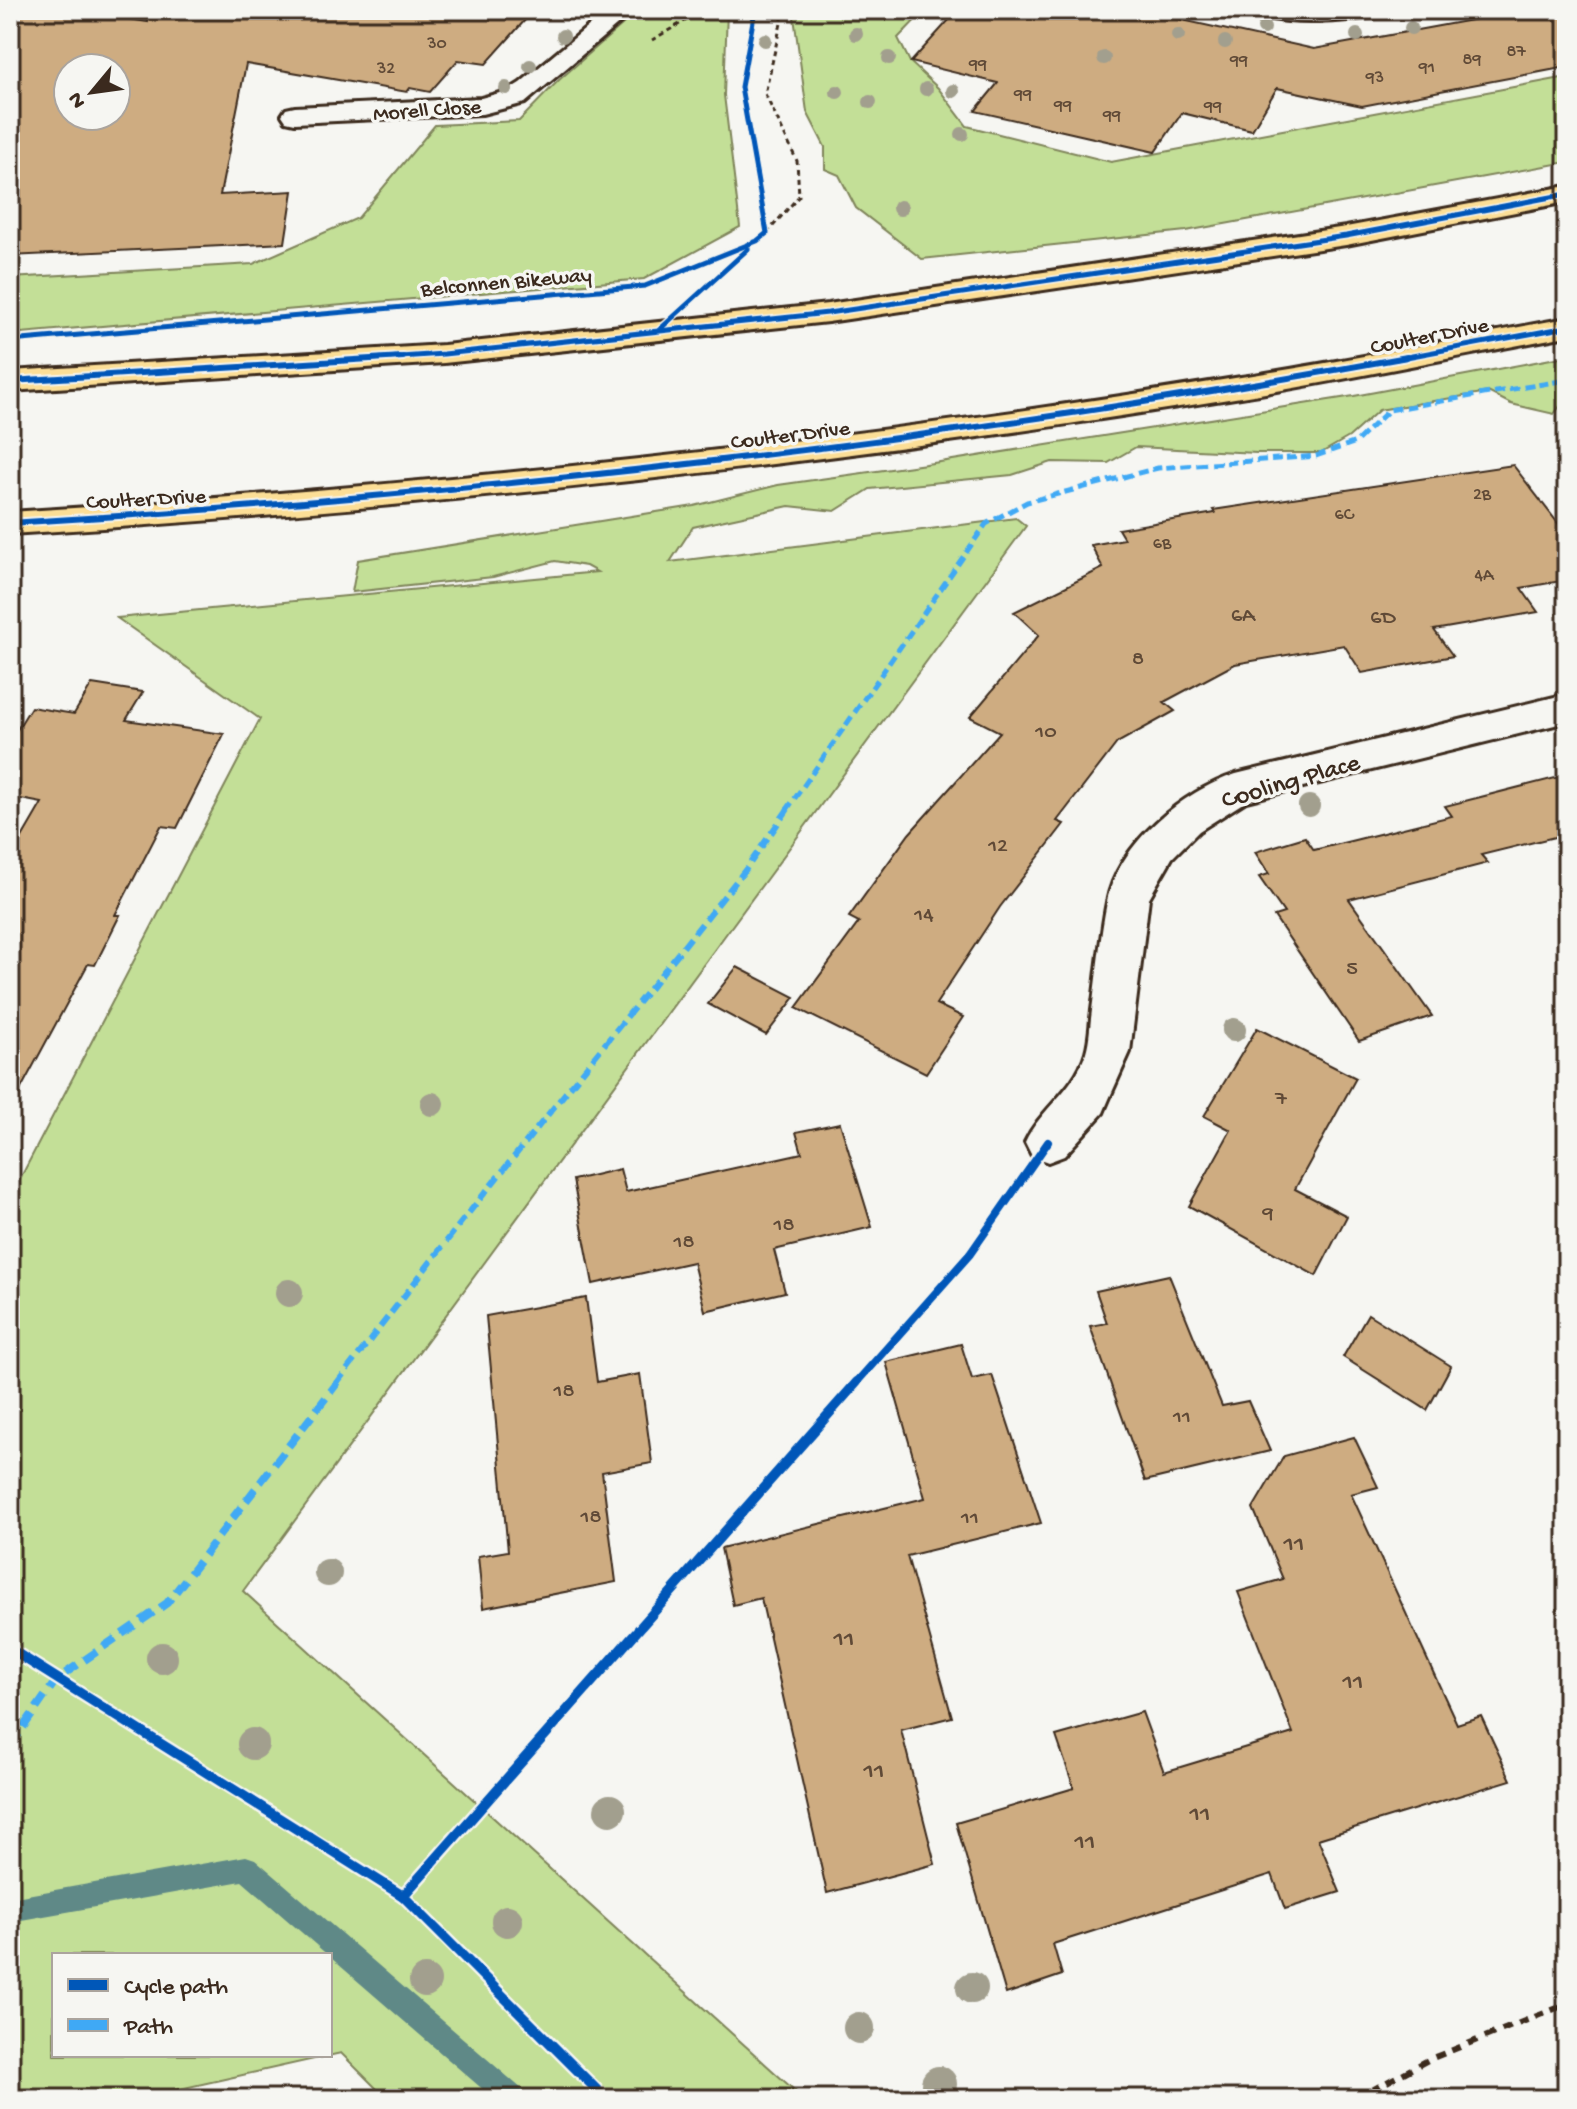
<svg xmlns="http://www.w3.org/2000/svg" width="1577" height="2109" font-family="'Gochi Hand',sans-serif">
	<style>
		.green { fill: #c3df97; stroke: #7f845a; stroke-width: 2; fill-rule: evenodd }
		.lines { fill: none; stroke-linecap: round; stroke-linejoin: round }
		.stream { fill: #5f8987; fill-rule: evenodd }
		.building { fill: #ceac81; stroke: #3b2a1e; stroke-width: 2; fill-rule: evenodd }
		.street-casing { stroke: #3b2a1e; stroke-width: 6 }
		.primary-casing { stroke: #3b2a1e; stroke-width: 6 }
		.path-far1 { stroke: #3b2a1e; stroke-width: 3; stroke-dasharray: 5 4; stroke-linecap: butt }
		.path { stroke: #3b2a1e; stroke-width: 6; stroke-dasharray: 10 8; stroke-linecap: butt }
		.street { fill: #f6f6f2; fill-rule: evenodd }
		.primary { fill: #fcde96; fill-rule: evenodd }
		.quiet-far2 { stroke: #3fa9f5; stroke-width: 5; stroke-dasharray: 10 5; stroke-linecap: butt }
		.quiet-far1 { stroke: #3fa9f5; stroke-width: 6; stroke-dasharray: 12 6; stroke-linecap: butt }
		.quiet { stroke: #3fa9f5; stroke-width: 8; stroke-dasharray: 15 8; stroke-linecap: butt }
		.cycleway-far3-casing { stroke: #f6f6f2; stroke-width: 8 }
		.cycleway-far2-casing { stroke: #f6f6f2; stroke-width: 10 }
		.cycleway-far1-casing { stroke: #f6f6f2; stroke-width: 13 }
		.cycleway-casing { stroke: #f6f6f2; stroke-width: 15 }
		.cycleway-far3 { stroke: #0057b8; stroke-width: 5 }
		.cycleway-far2 { stroke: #0057b8; stroke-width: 6 }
		.cycleway-far1 { stroke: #0057b8; stroke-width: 8 }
		.cycleway { stroke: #0057b8; stroke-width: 10 }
		.tree { fill: #a29f8e }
		.labels { text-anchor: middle; stroke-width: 7; stroke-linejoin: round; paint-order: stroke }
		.far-number-label { font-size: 18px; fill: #604a37 }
		.far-street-label { font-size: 22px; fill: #3b2a1e; stroke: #f6f6f2 }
		.number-label { font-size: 22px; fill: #604a37 }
		.street-label { font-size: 26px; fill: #3b2a1e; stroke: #f6f6f2 }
		.near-number-label { font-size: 26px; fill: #604a37 }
	</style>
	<rect width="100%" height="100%" fill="#f6f6f2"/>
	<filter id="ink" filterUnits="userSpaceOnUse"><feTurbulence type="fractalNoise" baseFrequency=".0125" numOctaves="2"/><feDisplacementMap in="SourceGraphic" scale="16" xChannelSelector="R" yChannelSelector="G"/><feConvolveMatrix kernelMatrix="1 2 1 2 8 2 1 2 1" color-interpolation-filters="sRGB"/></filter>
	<g filter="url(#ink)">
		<!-- green -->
		<g class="green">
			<polygon points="639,10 651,10 646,19 656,10 727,10 724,95 740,227 644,279 10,334 10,278 253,264 358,218 435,125 519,121 559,80"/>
			<polygon points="797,10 925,10 898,38 910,62 938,88 967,126 1111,162 1567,77 1567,162 1186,231 922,259 856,208 839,175 825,169 825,147 807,112 794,17"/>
			<path d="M1567,356V397L1554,414L1511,404L1488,392L1379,410L1349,437L1321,453H1257L1136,447L1108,463L1052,462L1012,475L870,489L835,511L789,506L693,527L670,562L1016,518L1026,526L243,1591L804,2099H387L341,2053L135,2099H10V1198L260,719L117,618L597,572L586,566L555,561L493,577L352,592L358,560L694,506L778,485L940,462L1354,396ZM330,1955V2055H54V1955Z"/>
		</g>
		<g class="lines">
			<!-- stream -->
			<polygon class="stream" points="246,1856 255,1859 523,2090 527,2099 494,2099 242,1881 10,1922 10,1898"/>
		</g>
		<!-- building -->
		<g class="building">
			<path d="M10,10H74L148,22L149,10H534L486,64L458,60L430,92L410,88L407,92L246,64L220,195L293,191L285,243L10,256ZM68,68H116V116H68Z"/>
			<polygon points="958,10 1137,10 1314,49 1526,10 1567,10 1567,67 1362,106 1277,88 1252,130 1182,113 1155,152 975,111 998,83 911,62"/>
			<polygon points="1513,465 1567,535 1567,580 1521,588 1538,612 1434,630 1453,656 1362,673 1344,645 1235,664 1164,702 1175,711 1117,743 1057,821 1064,824 1000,907 936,1004 963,1017 926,1073 796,1008 859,922 849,917 909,834 1000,732 970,717 1039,635 1014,612 1103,568 1091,545 1124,539 1118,529 1215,513 1213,510"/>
			<polygon points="92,684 143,692 126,720 224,734 177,828 161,826 115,915 120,915 95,965 88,964 10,1109 10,858 42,803 10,797 10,741 31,707 74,714"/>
			<polygon points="1567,775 1567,834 1481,855 1488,863 1349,899 1432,1016 1359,1041 1274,916 1284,913 1259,877 1269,874 1255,852 1305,837 1314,850 1452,816 1445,806"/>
			<polygon points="737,967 795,997 766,1035 708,1004"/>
			<polygon points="1257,1028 1356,1078 1295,1189 1347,1216 1316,1276 1189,1206 1231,1130 1204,1116"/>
			<polygon points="840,1123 872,1227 774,1250 785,1292 705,1311 693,1262 593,1284 573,1180 620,1169 626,1192 802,1153 796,1132"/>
			<polygon points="1169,1275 1222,1406 1248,1401 1270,1451 1145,1481 1090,1326 1107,1323 1096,1291"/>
			<polygon points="586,1298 597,1382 640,1374 652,1463 602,1472 616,1582 483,1608 478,1556 508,1551 486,1316"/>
			<polygon points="1368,1314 1451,1366 1427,1410 1343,1357"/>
			<polygon points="961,1344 972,1379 992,1375 1041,1523 907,1556 952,1717 901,1730 935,1864 827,1893 761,1598 733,1605 721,1548 925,1498 886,1362"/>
			<polygon points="1354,1437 1378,1487 1351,1494 1457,1724 1481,1716 1511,1780 1318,1839 1340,1892 1285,1909 1272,1874 1053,1944 1062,1975 1006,1994 956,1823 1074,1788 1056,1736 1142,1712 1164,1772 1293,1733 1238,1592 1283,1579 1253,1508 1284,1456"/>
		</g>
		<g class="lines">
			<!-- street casing -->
			<g class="street-casing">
				<g id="street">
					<polygon points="608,10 635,10 525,103 482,114 295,123 286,121 282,115 286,109 295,107 481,98 507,91 520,83"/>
					<path d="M1249,10H1387L1384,15L1375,17C1333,22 1294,26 1252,15Z"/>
					<path d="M1567,694V722L1246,801L1199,831L1172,858L1149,898L1130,1052L1109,1099L1103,1113L1064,1156L1048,1162L1032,1156L1025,1142C1041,1108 1075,1090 1086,1052C1090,1039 1090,1024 1092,1010C1097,974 1100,937 1107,902C1118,844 1183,791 1236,774Z"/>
				</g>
			</g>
			<!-- primary casing -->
			<g class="primary-casing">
				<g id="primary">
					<polygon points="1567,186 1567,202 1346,245 828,322 444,363 10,391 10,371 444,345 828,304 1346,227"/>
					<path d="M1567,318V336C1458,356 1350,379 1241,397C833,464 422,509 10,534V512C422,487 833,444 1241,377C1350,360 1458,338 1567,318Z"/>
				</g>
			</g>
			<!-- path-far1 -->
			<g class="path-far1">
				<polyline points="1414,15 1441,10"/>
				<polyline points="652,40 704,10"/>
				<polyline points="767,233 799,196 797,161 765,94 784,10"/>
			</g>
			<!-- path -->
			<polyline class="path" points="1355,2099 1430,2059 1567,2004"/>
			<!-- street -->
			<use href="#street" class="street"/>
			<!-- primary -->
			<use href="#primary" class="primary"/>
			<!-- quiet-far2 -->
			<polyline class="quiet-far2" points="786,811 986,524 1027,502 1158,468 1316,456 1356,442 1389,410 1567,380"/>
			<!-- quiet-far1 -->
			<polyline class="quiet-far1" points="336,1384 463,1220 746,869 788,809"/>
			<!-- quiet -->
			<polyline class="quiet" points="10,1746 57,1679 167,1603 338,1382"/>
			<!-- cycleway-far3 casing -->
			<g class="cycleway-far3-casing">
				<g id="cycleway-far3">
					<polyline points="659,330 748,249"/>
					<polyline points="10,341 645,286 757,241 767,233 741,87 755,10"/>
					<polyline points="371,359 444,354 828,313 1346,236 1567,194"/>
					<polyline points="1396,359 1567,327"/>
				</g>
			</g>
			<!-- cycleway-far2 casing -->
			<g class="cycleway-far2-casing">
				<g id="cycleway-far2">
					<polyline points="10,381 403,357"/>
					<path d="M10,523C479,495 945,442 1407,357"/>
				</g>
			</g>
			<!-- cycleway-far1 casing -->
			<g class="cycleway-far1-casing">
				<polyline id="cycleway-far1" points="855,1384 970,1254 1048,1142"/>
			</g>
			<!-- cycleway casing -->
			<g class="cycleway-casing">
				<g id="cycleway">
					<polyline points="10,1649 403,1896 606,2099"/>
					<polyline points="403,1896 857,1382"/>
				</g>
			</g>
			<!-- cycleway-far3 -->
			<use href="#cycleway-far3" class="cycleway-far3"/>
			<!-- cycleway-far2 -->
			<use href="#cycleway-far2" class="cycleway-far2"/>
			<!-- cycleway-far1 -->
			<use href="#cycleway-far1" class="cycleway-far1"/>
			<!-- cycleway -->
			<use href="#cycleway" class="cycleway"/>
		</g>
		<!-- trees -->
		<g class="tree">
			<circle cx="1264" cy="28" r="7"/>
			<circle cx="1411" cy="28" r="7"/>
			<circle cx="856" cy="34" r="7"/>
			<circle cx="1178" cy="35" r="7"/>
			<circle cx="1357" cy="35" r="7"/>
			<circle cx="563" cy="36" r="7"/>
			<circle cx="765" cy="40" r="7"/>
			<circle cx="1225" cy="42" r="7"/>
			<circle cx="889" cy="58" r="7"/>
			<circle cx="1104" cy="58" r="7"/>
			<circle cx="530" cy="66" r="7"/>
			<circle cx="506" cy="88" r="7"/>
			<circle cx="926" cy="89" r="7"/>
			<circle cx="953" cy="91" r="7"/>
			<circle cx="837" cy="92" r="7"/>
			<circle cx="870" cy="102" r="7"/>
			<circle cx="962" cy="134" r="7"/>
			<circle cx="900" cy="208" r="8"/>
			<circle cx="1309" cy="806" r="11"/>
			<circle cx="1234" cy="1030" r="12"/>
			<circle cx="432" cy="1104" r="12"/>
			<circle cx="289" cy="1293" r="14"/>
			<circle cx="328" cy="1573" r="14"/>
			<circle cx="162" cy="1658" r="16"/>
			<circle cx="253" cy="1744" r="16"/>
			<circle cx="610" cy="1810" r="16"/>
			<circle cx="507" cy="1921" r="16"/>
			<circle cx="425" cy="1981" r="16"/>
			<circle cx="972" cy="1988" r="16"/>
			<circle cx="859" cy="2028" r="16"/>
			<circle cx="939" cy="2084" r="18"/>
		</g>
	</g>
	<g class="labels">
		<!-- far-number labels -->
		<g class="far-number-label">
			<text x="437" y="48">30</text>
			<text x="1516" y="56">87</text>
			<text x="1472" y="64">89</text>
			<text x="1239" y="65">99</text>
			<text x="978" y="69">99</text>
			<text x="1427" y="72">91</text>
			<text x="386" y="73">32</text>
			<text x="1375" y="82">93</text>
			<text x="1023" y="99">99</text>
			<text x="1063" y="110">99</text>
			<text x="1213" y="111">99</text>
			<text x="1112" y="120">99</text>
			<text x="1482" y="499">2B</text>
			<text x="1344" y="519">6C</text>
			<text x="1162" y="548">6B</text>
			<text x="1484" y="580">4A</text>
		</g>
		<!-- far-street labels -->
		<g class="far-street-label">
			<text transform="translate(427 108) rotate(-4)" y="8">Morell Close</text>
			<text transform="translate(506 280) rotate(-5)" y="8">Belconnen Bikeway</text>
			<text transform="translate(1429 334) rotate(-11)" y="8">Coulter Drive</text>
			<text transform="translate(790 433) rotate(-7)" y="8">Coulter Drive</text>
			<text transform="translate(146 497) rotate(-3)" y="8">Coulter Drive</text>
		</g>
		<!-- number labels -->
		<g class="number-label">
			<text x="1243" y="621">6A</text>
			<text x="1383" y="623">6D</text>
			<text x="1138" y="664">8</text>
			<text x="1046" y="737">10</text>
			<text x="998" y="851">12</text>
			<text x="924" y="920">14</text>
			<text x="1352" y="974">5</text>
			<text x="1281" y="1104">7</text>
			<text x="1268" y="1219">9</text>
			<text x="784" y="1230">18</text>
			<text x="684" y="1247">18</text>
			<text x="564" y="1396">18</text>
			<text x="1182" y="1422">11</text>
			<text x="591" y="1522">18</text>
			<text x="970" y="1523">11</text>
		</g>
		<!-- street labels -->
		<g class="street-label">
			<text transform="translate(1290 779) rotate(-16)" y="9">Cooling Place</text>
		</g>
		<!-- near-number labels -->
		<g class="near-number-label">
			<text x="1294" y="1551">11</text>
			<text x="844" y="1646">11</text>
			<text x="1353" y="1689">11</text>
			<text x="874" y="1778">11</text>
			<text x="1200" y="1821">11</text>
			<text x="1085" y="1849">11</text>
		</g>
	</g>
	<!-- margin -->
	<rect width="1577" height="2109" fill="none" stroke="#f6f6f2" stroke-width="40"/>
	<rect x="20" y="20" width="1537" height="2069" fill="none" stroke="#3b2a1e" stroke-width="3" filter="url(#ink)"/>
	<!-- legend -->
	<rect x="52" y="1953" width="280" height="104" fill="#f6f6f2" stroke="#aba49d" stroke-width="2"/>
	<rect x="68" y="1979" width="40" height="12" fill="#0057b8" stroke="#aba49d" stroke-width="2"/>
	<text x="124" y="1993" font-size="24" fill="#3b2a1e">Cycle path</text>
	<rect x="68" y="2019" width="40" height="12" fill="#3fa9f5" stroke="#aba49d" stroke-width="2"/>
	<text x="124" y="2033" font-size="24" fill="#3b2a1e">Path</text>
	<!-- north arrow -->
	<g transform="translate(92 92) rotate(241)"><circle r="38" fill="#f6f6f2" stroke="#aba49d" stroke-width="2"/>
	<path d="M0-6L14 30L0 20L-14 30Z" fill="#3b2a1e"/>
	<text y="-12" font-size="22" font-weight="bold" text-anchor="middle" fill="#3b2a1e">N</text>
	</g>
</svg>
